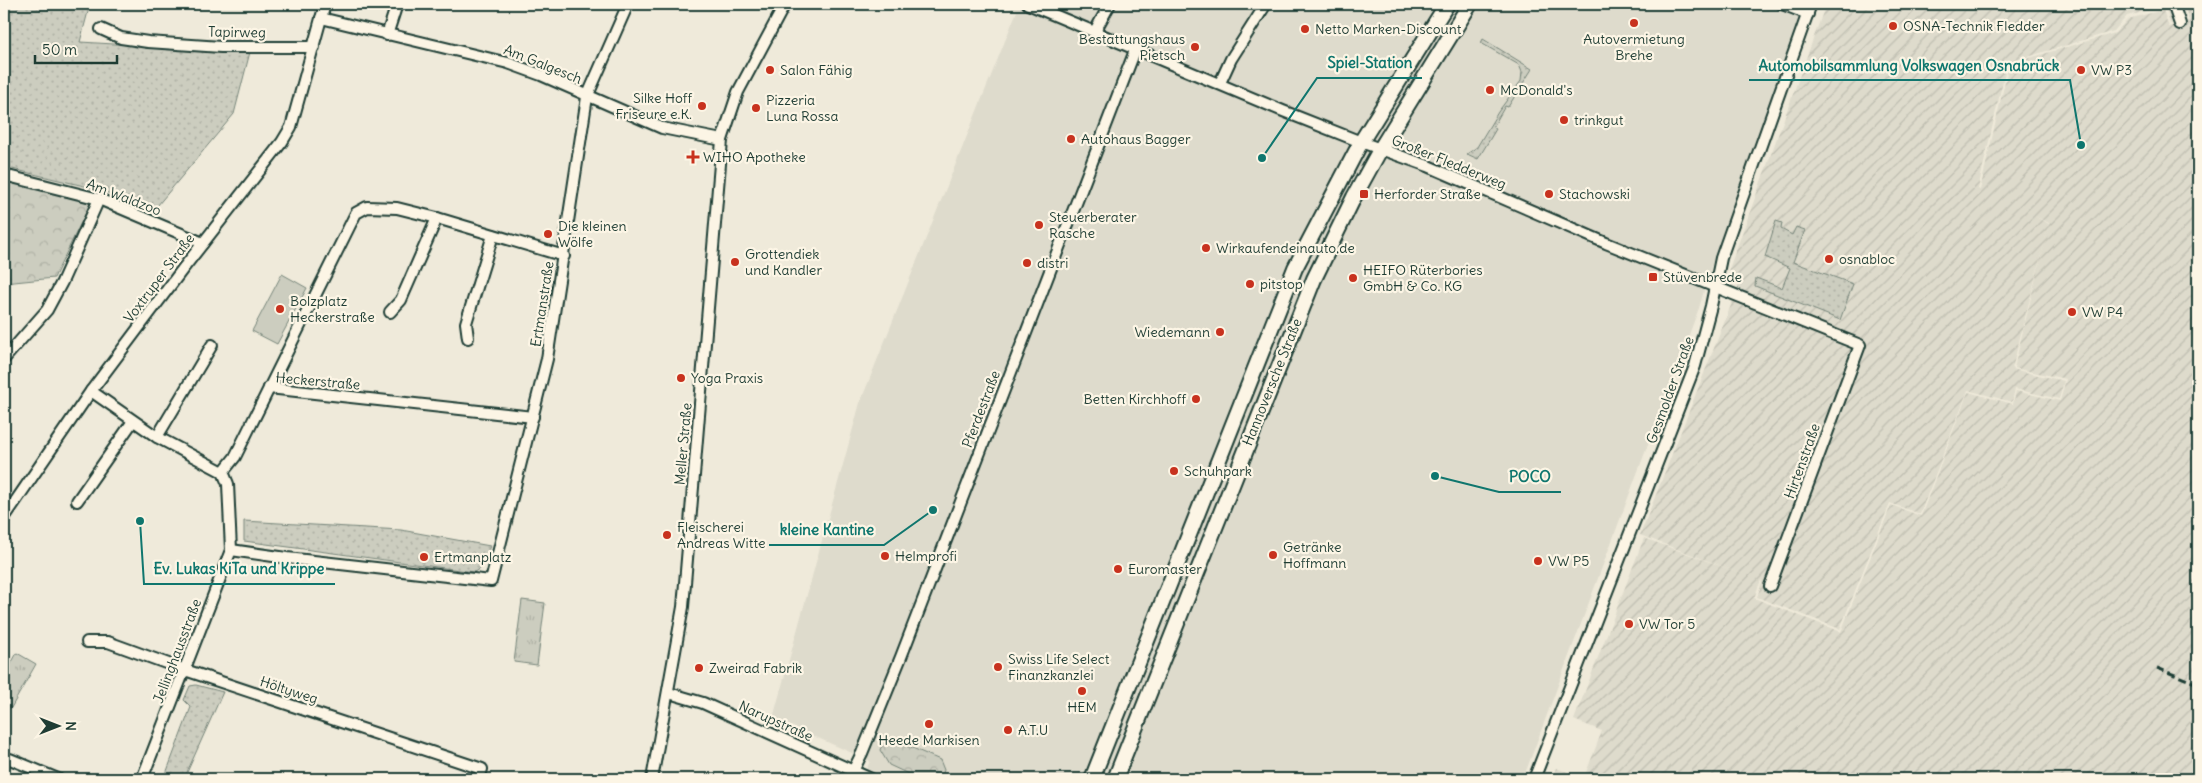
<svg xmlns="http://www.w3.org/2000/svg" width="2202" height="783" font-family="Delius,sans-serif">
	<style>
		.built { fill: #dedbcc }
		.industrial { fill: url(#industrial-furrows); fill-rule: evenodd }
		.grass { fill: url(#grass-dots); stroke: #76857a }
		.forest { fill: url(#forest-crowns); stroke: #76857a }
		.park { fill: url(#park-tufts); stroke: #76857a }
		.pitch { fill: #cccdbf; stroke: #76857a }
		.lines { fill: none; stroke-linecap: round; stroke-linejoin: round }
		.minor-casing { stroke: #1f3d34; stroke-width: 14 }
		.secondary-casing { stroke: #1f3d34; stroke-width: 18 }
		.minor { stroke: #fcf5e5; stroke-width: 10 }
		.secondary { stroke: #fcf5e5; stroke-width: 14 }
		.rail { stroke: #1f3d34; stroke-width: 3; stroke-dasharray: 8 4; stroke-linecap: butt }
		.poi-dot { fill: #c8321e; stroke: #fcf5e5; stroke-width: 2 }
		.labels { text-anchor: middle; stroke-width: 4.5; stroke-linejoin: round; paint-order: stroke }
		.poi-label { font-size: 14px; fill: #1f3d34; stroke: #fcf5e5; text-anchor: start }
		.street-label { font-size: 14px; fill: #1f3d34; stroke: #fcf5e5 }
		.leader { fill: none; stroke: #0f766e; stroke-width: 2 }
		.callout-dot { fill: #0f766e; stroke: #fcf5e5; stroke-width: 2 }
		.callout-label { font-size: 15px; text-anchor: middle; font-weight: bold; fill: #0f766e; stroke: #fcf5e5; stroke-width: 4.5; stroke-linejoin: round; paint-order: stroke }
	</style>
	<defs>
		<pattern id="industrial-furrows" width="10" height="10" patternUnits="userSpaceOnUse" patternTransform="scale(1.25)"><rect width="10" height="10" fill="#dedbcc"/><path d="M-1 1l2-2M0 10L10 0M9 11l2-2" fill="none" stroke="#bebdb0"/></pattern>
		<pattern id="grass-dots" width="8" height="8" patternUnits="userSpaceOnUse" patternTransform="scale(1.25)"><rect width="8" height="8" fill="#cccdbf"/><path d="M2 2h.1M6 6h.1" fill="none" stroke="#afb1a5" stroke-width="1.8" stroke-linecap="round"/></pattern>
		<pattern id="forest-crowns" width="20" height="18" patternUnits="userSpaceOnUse" patternTransform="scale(1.25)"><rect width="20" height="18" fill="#cccdbf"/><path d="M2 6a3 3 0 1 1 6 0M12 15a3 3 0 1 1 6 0" fill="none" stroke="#afb1a5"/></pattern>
		<pattern id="park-tufts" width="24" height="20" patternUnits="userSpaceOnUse" patternTransform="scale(1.25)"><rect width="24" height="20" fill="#cccdbf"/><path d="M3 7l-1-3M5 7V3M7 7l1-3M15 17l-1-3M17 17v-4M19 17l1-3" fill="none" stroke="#afb1a5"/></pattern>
	</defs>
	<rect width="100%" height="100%" fill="#efeada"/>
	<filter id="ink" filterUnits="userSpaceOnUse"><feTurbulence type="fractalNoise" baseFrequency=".02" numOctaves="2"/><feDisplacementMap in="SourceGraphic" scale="10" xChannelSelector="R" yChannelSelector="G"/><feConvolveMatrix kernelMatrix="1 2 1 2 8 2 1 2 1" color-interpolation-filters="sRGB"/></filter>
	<g filter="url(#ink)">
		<!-- built -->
		<polygon class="built" points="1000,4 1807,4 1711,267 1699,308 1523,779 862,779 870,761 773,718 860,403 1017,11"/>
		<!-- industrial -->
		<path class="industrial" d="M1826,4H2181L2185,19L2170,24L2165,6L2127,16L2114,31L2007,63L1978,189L1980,190L2009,64L2115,33L2128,19L2163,10L2169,27L2189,21L2184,4H2198V779H1552L1556,768L1584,778L1602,731L1574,720L1644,538L1740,573L1640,535L1741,280L1732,277L1729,269ZM2034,216L2049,223L2014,368L2066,379L2060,401L2016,391L2013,404L1968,392L1921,516L1891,505L1841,632L1754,598L1761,580L1762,582L1757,597L1840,629L1890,503L1920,514L1968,390L2012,402L2015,389L2059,399L2064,381L2012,369L2049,224Z"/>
		<!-- grass -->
		<g class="grass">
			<polygon points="4,4 90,4 80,42 250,52 234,114 152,212 101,190 4,167"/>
			<polygon points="1483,39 1532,69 1508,107 1505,106 1493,127 1496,129 1478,159 1467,154 1477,147 1498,112 1521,81 1522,72 1519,65 1481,43"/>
			<polygon points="1776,221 1782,223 1781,229 1792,235 1796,227 1805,230 1793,262 1853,284 1840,320 1755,286 1756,278 1782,288 1790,268 1765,257"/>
			<polygon points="244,521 401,530 490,546 481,568 474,572 244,541"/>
			<polygon points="196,685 223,692 184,779 164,779 191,707 184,700 190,686"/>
		</g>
		<!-- forest -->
		<g class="forest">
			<polygon points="4,175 93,198 54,278 4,283"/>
			<polygon points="885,736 940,760 944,770 941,779 919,779 889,765 880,750"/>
		</g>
		<!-- park -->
		<g class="park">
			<polygon points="522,600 545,603 537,665 514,662"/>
			<polygon points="17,653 36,664 11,708 4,704 4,676"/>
		</g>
		<!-- pitch -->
		<polygon class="pitch" points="282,274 307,288 277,344 252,331"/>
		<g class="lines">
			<!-- minor casing -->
			<g class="minor-casing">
				<g id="minor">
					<polyline points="1028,4 1283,111 1361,142 1428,166 1606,243 1860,345 1770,586"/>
					<polyline points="1782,4 1808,14"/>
					<polyline points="2173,4 2180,24"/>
					<polyline points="321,18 508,63 541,75 662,128 722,140"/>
					<polyline points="101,29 121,38 148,42 221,47 314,47"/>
					<polyline points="1095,31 1110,4"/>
					<polyline points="387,35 397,4"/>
					<polyline points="1220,83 1231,59 1266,4"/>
					<polyline points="4,175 99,199 203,243"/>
					<polyline points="390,312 401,300 437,218"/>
					<polyline points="468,338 466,323 493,235"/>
					<polyline points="4,359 47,310 62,282 99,199"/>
					<polyline points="269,388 533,417"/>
					<polyline points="91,391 157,437 223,472"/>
					<polyline points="157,437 212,345"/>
					<polyline points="223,472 235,457 356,213 367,207 397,208 437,218 564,256"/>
					<polyline points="77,501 133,421"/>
					<polyline points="4,518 91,391 182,270 282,142 291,127 325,4"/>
					<polyline points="231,550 287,558 491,581 547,359 587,97 628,4"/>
					<polyline points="87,642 108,642 185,670 482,769 479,779"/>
					<polyline points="669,693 703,703 871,779"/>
					<polyline points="10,759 58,779"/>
					<polyline points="142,779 231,550 228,484 223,472"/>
					<polyline points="652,779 683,607 722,140 738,92 785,4"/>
					<polyline points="849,779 862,753 901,657 1136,48"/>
					<polyline points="1534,779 1695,366 1711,306 1721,258 1811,4"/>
				</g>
			</g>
			<!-- secondary casing -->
			<g class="secondary-casing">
				<g id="secondary">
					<polyline points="1092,779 1295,268 1361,142 1447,4"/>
					<polyline points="1115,779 1314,279 1354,197 1381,148 1470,4"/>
				</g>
			</g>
			<!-- minor -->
			<use href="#minor" class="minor"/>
			<!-- secondary -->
			<use href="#secondary" class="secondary"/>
			<!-- rail -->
			<polyline class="rail" points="2157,668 2198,684"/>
		</g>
	</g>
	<!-- markers -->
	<g class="poi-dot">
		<circle cx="1634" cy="23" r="5"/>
		<circle cx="1893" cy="26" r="5"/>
		<circle cx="1305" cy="29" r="5"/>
		<circle cx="1195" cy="47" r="5"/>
		<circle cx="770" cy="70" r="5"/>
		<circle cx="2081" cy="70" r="5"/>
		<circle cx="1490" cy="90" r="5"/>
		<circle cx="702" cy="106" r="5"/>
		<circle cx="756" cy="108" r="5"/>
		<circle cx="1564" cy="120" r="5"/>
		<circle cx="1071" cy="139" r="5"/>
		<path d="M690.5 149.5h5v5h5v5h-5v5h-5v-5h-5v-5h5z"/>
		<rect x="1359" y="189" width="10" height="10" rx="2.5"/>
		<circle cx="1549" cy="194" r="5"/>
		<circle cx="1039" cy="225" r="5"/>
		<circle cx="548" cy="234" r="5"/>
		<circle cx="1206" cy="248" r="5"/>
		<circle cx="1829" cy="259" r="5"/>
		<circle cx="735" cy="262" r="5"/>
		<circle cx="1027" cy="263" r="5"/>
		<rect x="1648" y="272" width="10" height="10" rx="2.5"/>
		<circle cx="1353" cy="278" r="5"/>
		<circle cx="1250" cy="284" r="5"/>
		<circle cx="280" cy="309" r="5"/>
		<circle cx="2072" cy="312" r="5"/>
		<circle cx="1220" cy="332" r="5"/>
		<circle cx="681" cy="378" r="5"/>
		<circle cx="1196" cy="399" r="5"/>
		<circle cx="1174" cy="471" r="5"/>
		<circle cx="667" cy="535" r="5"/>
		<circle cx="1273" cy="555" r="5"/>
		<circle cx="885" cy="556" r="5"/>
		<circle cx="424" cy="557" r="5"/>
		<circle cx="1538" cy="561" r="5"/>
		<circle cx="1118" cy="569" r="5"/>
		<circle cx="1629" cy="624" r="5"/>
		<circle cx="998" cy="667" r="5"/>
		<circle cx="699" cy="668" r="5"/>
		<circle cx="1082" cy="691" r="5"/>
		<circle cx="929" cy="724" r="5"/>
		<circle cx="1008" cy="730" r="5"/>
	</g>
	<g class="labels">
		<!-- poi labels -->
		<g class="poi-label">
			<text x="1903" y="31">OSNA-Technik Fledder</text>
			<text x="1315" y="34">Netto Marken-Discount</text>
			<text x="1185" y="44" text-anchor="end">Bestattungshaus<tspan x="1185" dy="16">Pietsch</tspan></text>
			<text x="1634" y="44" text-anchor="middle">Autovermietung<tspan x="1634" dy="16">Brehe</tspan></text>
			<text x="780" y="75">Salon Fähig</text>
			<text x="2091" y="75">VW P3</text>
			<text x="1500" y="95">McDonald's</text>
			<text x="692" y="103" text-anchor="end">Silke Hoff<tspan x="692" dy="16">Friseure e.K.</tspan></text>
			<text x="766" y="105">Pizzeria<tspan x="766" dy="16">Luna Rossa</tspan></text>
			<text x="1574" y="125">trinkgut</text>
			<text x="1081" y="144">Autohaus Bagger</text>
			<text x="703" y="162">WIHO Apotheke</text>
			<text x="1374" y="199">Herforder Straße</text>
			<text x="1559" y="199">Stachowski</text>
			<text x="1049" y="222">Steuerberater<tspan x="1049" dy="16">Rasche</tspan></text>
			<text x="558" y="231">Die kleinen<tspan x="558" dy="16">Wölfe</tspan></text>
			<text x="1216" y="253">Wirkaufendeinauto.de</text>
			<text x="745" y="259">Grottendiek<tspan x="745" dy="16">und Kandler</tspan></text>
			<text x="1839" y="264">osnabloc</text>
			<text x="1037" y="268">distri</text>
			<text x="1363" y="275">HEIFO Rüterbories<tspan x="1363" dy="16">GmbH &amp; Co. KG</tspan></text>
			<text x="1663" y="282">Stüvenbrede</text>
			<text x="1260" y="289">pitstop</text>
			<text x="290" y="306">Bolzplatz<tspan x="290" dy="16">Heckerstraße</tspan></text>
			<text x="2082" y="317">VW P4</text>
			<text x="1210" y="337" text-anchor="end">Wiedemann</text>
			<text x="691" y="383">Yoga Praxis</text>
			<text x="1186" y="404" text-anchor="end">Betten Kirchhoff</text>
			<text x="1184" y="476">Schuhpark</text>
			<text x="677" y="532">Fleischerei<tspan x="677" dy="16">Andreas Witte</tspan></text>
			<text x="1283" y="552">Getränke<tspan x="1283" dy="16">Hoffmann</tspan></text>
			<text x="895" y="561">Helmprofi</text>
			<text x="434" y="562">Ertmanplatz</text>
			<text x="1548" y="566">VW P5</text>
			<text x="1128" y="574">Euromaster</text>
			<text x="1639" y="629">VW Tor 5</text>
			<text x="1008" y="664">Swiss Life Select<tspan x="1008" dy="16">Finanzkanzlei</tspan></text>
			<text x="709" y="673">Zweirad Fabrik</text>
			<text x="1082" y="712" text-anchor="middle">HEM</text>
			<text x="1018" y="735">A.T.U</text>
			<text x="929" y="745" text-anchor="middle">Heede Markisen</text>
		</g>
		<!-- street labels -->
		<g class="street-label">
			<text transform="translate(237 32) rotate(1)" y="5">Tapirweg</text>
			<text transform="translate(543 64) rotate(22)" y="5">Am Galgesch</text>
			<text transform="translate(1449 162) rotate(22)" y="5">Großer Fledderweg</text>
			<text transform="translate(124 197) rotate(21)" y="5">Am Waldzoo</text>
			<text transform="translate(159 278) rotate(-53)" y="5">Voxtruper Straße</text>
			<text transform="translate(542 304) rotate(-81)" y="5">Ertmanstraße</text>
			<text transform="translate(318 381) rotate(5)" y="5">Heckerstraße</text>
			<text transform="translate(1272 382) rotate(-68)" y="5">Hannoversche Straße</text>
			<text transform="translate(1670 390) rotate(-70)" y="5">Gesmolder Straße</text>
			<text transform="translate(981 409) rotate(-69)" y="5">Pferdestraße</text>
			<text transform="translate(683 444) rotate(-85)" y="5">Meller Straße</text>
			<text transform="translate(1802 461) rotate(-70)" y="5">Hirtenstraße</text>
			<text transform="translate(177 651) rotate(-69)" y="5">Jellinghausstraße</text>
			<text transform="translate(289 690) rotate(18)" y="5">Höltyweg</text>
			<text transform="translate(776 721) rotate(24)" y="5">Narupstraße</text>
		</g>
	</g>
	<!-- callouts -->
	<path class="leader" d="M1262 158L1317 78H1422M2081 145L2070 80H1749M1435 476L1499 492H1561M933 510L884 545H769M140 521L144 584H335"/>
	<g class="callout-dot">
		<circle cx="1262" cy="158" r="5"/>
		<circle cx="2081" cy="145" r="5"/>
		<circle cx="1435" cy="476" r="5"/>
		<circle cx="933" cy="510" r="5"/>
		<circle cx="140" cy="521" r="5"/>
	</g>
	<g class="callout-label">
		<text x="1370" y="68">Spiel-Station</text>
		<text x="1909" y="71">Automobilsammlung Volkswagen Osnabrück</text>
		<text x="1530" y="482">POCO</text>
		<text x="827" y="535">kleine Kantine</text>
		<text x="239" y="574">Ev. Lukas KiTa und Krippe</text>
	</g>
	<!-- margin -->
	<rect width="2202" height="783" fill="none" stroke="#fcf5e5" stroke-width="20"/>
	<rect x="10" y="10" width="2182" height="763" fill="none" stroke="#1f3d34" stroke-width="2" filter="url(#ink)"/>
	<!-- north arrow -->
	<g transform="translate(58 726) rotate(90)" stroke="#fcf5e5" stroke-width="4" paint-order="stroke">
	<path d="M0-4L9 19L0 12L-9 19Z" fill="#1f3d34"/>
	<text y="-8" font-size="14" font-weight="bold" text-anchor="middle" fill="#1f3d34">N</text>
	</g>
	<!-- scale -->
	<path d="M35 55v8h82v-8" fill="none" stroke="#1f3d34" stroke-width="2.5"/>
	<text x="42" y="55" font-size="15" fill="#1f3d34" stroke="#fcf5e5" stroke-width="4" paint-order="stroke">50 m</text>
</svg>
